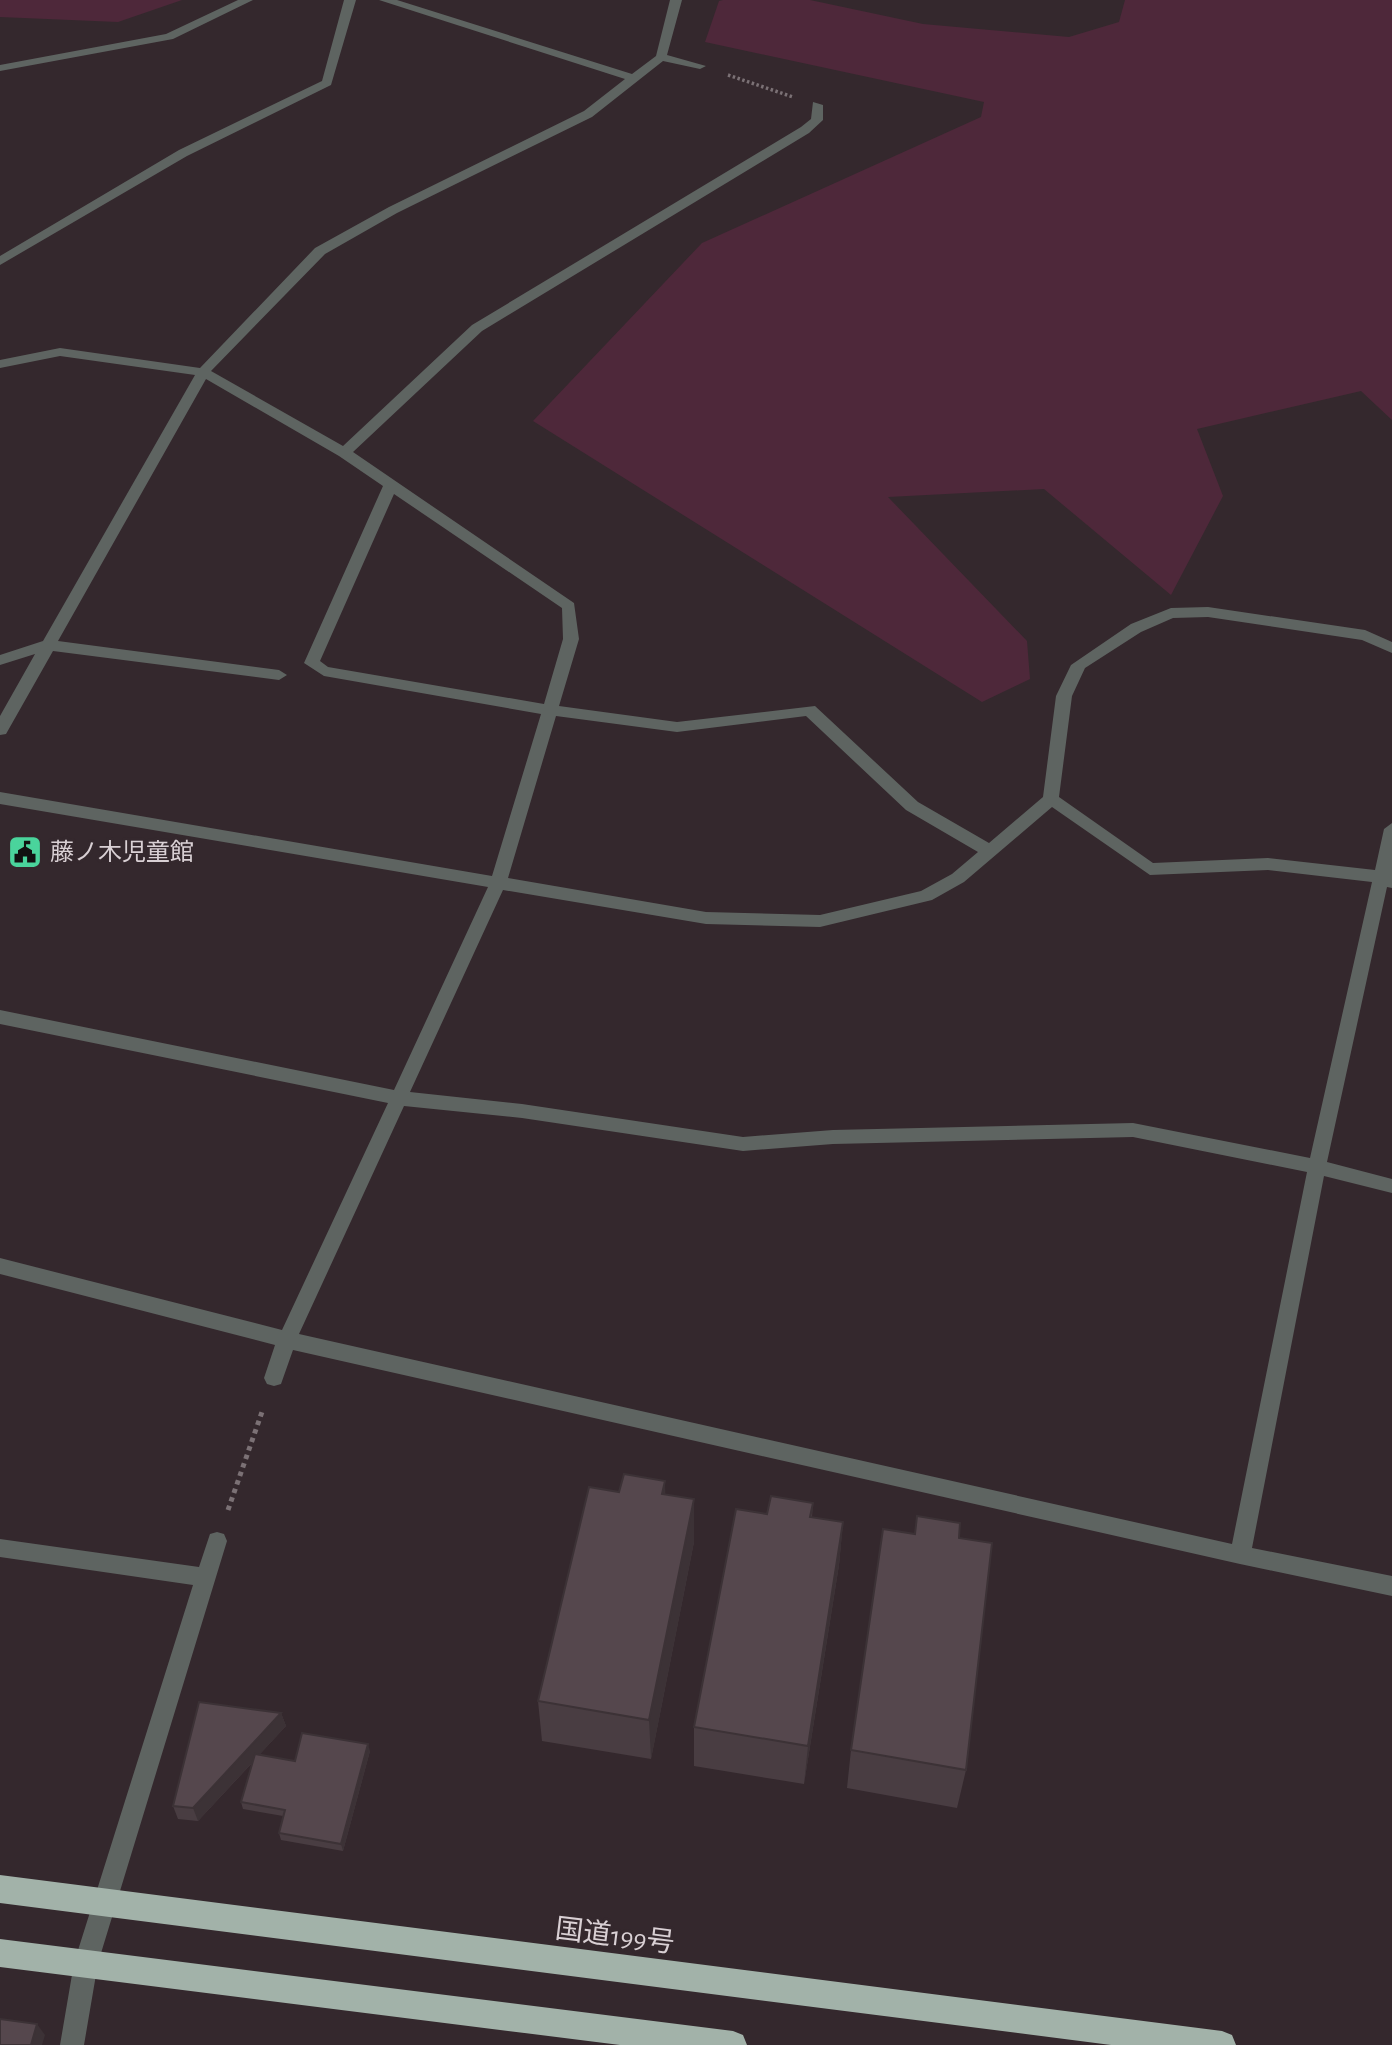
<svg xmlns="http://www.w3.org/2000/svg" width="1392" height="2045" font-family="'Alegreya Sans','Noto Sans JP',sans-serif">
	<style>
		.green { fill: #4e283a }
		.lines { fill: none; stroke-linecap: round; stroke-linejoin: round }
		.path-far1 { stroke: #7b7175; stroke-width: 3.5; stroke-dasharray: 2.5 2.5; stroke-linecap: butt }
		.path { stroke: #7b7175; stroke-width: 5; stroke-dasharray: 4.5 4.5; stroke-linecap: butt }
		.minor { fill: #5e6461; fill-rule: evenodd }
		.highway { fill: #a2b2a9; fill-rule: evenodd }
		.wall { fill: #493d42 }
		.shaded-wall { fill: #3c3236 }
		.building { fill: #55474d; stroke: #3c3236; stroke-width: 2 }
		.labels { text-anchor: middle; stroke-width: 6; stroke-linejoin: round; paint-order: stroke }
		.poi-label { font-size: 24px; fill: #d9d0d4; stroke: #34282d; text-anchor: start }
		.near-street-label { font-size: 28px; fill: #d9d0d4; stroke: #34282d }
	</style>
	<rect width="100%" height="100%" fill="#34282d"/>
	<!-- green -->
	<g class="green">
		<polygon points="0,0 182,0 118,22 0,17"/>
		<polygon points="723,0 810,0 923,24 1069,37 1119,22 1125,0 1392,0 1392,420 1361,391 1197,429 1223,496 1171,595 1044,489 888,497 1027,641 1030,679 982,702 533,421 702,243 981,117 984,102 705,42 719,1"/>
	</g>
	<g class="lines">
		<!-- path-far1 -->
		<polyline class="path-far1" points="728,75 793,97"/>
		<!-- path -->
		<polyline class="path" points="228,1510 263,1409"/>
		<!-- minor -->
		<g class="minor">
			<polygon points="238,0 253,0 173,39 0,71 0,65 166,34"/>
			<polygon points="344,0 356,0 331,85 187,156 0,265 0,256 179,150 322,81"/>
			<path d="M379,0H397L632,74L656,56L670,0H682L667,55L706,66L700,69L663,61L592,117L397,213L325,254L211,371L343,446L472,325L801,127L811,119L813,102L823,105V120L809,133L482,331L353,452L574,603L579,639L559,706L677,722L815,706L918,802L989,843L1043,797L1056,696L1071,665L1131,624L1171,608L1208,607L1365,630L1392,642V653L1362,640L1208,617L1173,618L1141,632L1085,668L1072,696L1059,797L1153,863L1268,858L1375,870L1384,829L1392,823V888L1387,887L1327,1162L1392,1179V1193L1324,1176L1252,1548L1392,1576V1596L1240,1564L293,1350L281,1384L274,1386L267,1384L264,1378L275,1345L0,1274V1258L282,1330L388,1103L0,1024V1010L394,1090L488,887L0,804V792L492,876L541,714L324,676L304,663L383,486L339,456L206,379L58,641L279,670L287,675L279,680L53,651L6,734L0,735V716L35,654L0,665V655L43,641L195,375L60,356L0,368V360L60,348L200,368L315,248L389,207L584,111L625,79ZM394,494L562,608L563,639L544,704L328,667L320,661ZM556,716L677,732L806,716L906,810L978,852L952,874L921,891L820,915L706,912L508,878ZM1052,807L1150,875L1268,870L1372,882L1310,1158L1133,1123L833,1130L743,1137L522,1104L410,1092L503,890L706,924L820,927L932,900L964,882ZM404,1106L522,1118L743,1151L833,1144L1133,1137L1307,1172L1232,1544L299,1334Z"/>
			<polygon points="217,1532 224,1534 227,1541 98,1963 84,2045 60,2045 74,1963 193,1585 0,1557 0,1539 199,1567 210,1534"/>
		</g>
		<!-- highway -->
		<g class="highway">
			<polygon points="0,1875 1222,2031 1232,2035 1236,2045 1111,2045 0,1903"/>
			<polygon points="0,1939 733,2031 743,2035 747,2045 620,2045 0,1967"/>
		</g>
	</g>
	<!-- wall -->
	<g class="wall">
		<polygon points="619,1492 666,1495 694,1499 694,1542 651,1759 542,1741 538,1701"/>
		<polygon points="813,1503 812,1517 843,1522 839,1565 804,1784 694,1766 694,1727"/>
		<polygon points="917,1516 959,1538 966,1770 957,1808 847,1788 851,1750 915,1534"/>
		<polygon points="281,1713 286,1726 259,1755 295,1761 370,1751 343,1851 281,1840 279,1833 283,1816 243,1809 241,1802 253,1762 198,1821 178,1819 173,1806"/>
	</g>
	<!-- shaded-wall -->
	<g class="shaded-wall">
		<polygon points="665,1481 666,1524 662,1494"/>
		<polygon points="694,1499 694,1542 651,1759 649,1720"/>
		<polygon points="843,1522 839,1565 804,1784 808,1746"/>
		<polygon points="281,1713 286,1726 198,1821 193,1808"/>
		<polygon points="368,1744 370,1751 343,1851 341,1844"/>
		<polygon points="37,2024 45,2035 42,2045 31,2045"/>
	</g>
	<!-- building -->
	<g class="building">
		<polygon points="624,1474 665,1481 662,1494 694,1499 649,1720 538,1701 589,1487 619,1492"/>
		<polygon points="771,1496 813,1503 810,1517 843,1522 808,1746 694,1727 736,1509 767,1514"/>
		<polygon points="917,1516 960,1523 959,1538 992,1543 966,1770 851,1750 883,1529 915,1534"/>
		<polygon points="199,1702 281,1713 193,1808 173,1806"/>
		<polygon points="302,1733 368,1744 341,1844 279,1833 285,1810 241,1802 255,1754 295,1761"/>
		<polygon points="0,2019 37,2024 31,2045 0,2045"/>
	</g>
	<!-- icons -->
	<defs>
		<g id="civic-square" transform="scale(1.75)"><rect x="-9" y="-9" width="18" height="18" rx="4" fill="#4ad49c" stroke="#34282d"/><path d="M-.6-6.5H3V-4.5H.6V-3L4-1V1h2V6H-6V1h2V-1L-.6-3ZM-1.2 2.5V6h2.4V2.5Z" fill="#111"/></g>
	</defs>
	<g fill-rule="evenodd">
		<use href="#civic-square" x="25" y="852"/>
	</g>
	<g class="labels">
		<!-- poi labels -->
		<g class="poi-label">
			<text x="50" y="860">藤ノ木児童館</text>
		</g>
		<!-- near-street labels -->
		<g class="near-street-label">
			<text transform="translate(615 1935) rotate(7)" y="10">国道199号</text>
		</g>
	</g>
</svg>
